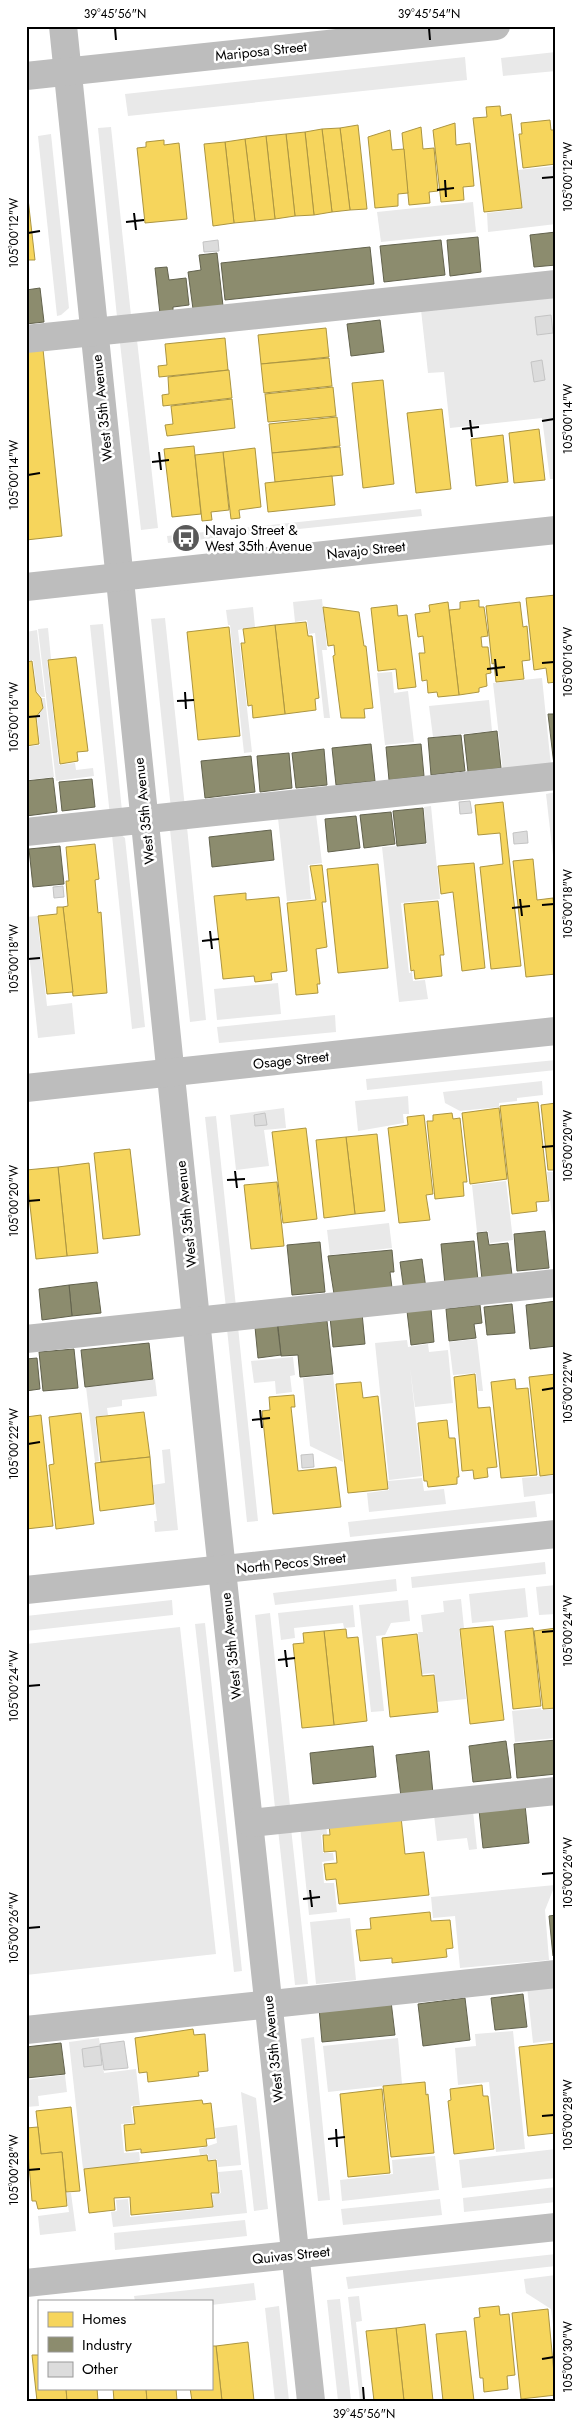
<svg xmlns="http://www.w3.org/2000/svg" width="582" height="2427" font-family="Jost,sans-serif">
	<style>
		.green { fill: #e9e9e9 }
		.homes { fill: #f6d55c; stroke: #ac9540 }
		.industry { fill: #8c8c6e; stroke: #62624d }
		.building { fill: #dcdcdc; stroke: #c4c4c4 }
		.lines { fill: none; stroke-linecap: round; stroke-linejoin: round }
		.minor { stroke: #bdbdbd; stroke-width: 28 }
		.ticks { fill: none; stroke: #000; stroke-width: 2 }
		.labels { text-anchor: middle; stroke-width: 5; stroke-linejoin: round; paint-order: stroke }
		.street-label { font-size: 14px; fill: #000; stroke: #fff }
		.poi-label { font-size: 14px; fill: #000; stroke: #fff; text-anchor: start }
		.neatline { fill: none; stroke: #000; stroke-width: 2 }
		.ticks-label { font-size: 12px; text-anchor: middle; fill: #000 }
	</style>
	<rect width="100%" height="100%" fill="#fff"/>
	<!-- green -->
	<g class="green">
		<polygon points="556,52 556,71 503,76 501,58"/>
		<polygon points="465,57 467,80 128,116 125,94"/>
		<polygon points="111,127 132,325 118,327 98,128"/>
		<polygon points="51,134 69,308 61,315 57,316 38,136"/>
		<polygon points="556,166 556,224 488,232 487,213 522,209 518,170"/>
		<polygon points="473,202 476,232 381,242 377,212"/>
		<polygon points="556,295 556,479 550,479 542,418 450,428 444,372 428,373 421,310"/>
		<polygon points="137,340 158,528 141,530 120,343"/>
		<polygon points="421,509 422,516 168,543 167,536"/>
		<polygon points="322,599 327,650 322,650 330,718 324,718 315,633 309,634 307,620 295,622 293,602"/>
		<polygon points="253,607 255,627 238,630 252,752 244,753 230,625 228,625 226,610"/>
		<polygon points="165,618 185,808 171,809 151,619"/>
		<polygon points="103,624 122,811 110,816 90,625"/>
		<polygon points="48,628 51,659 47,660 59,765 75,763 76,770 93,768 94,776 56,781 38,629"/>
		<polygon points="37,630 45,697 42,697 37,692 33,660 26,661 26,632"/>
		<polygon points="392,672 394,693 408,691 414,742 385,745 377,673"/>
		<polygon points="542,678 551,766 503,772 493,683"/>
		<polygon points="42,698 45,698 54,777 26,780 26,747 40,745 37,717 43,708"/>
		<polygon points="489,700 492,731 433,737 429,706"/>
		<polygon points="556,792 556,882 546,794"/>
		<polygon points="431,806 440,899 401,903 409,973 412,972 413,981 425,980 428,999 399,1002 382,847 427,844 424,807"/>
		<polygon points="316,814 322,863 308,865 311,899 287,901 278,818"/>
		<polygon points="187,827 206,1020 190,1022 170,829"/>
		<polygon points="120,834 125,838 145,1027 132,1029 112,835"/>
		<polygon points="37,916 47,1006 72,1003 75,1034 38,1038 26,924 26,917"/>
		<polygon points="278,983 281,1014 217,1020 214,989"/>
		<polygon points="335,1015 336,1032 219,1043 217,1027"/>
		<polygon points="556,1060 556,1070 367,1090 366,1079"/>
		<polygon points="542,1081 543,1095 517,1098 517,1101 499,1103 499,1107 460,1111 445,1103 443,1092"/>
		<polygon points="408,1096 409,1114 403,1114 404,1123 358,1131 355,1101"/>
		<polygon points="284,1108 286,1128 264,1130 269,1166 236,1170 230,1115"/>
		<polygon points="216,1116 236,1307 226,1308 205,1117"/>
		<polygon points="547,1172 556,1172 556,1234 554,1234"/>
		<polygon points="506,1181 513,1240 490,1243 488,1231 477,1232 472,1185"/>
		<polygon points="389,1223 392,1248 330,1255 327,1230"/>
		<polygon points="238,1327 258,1521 247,1522 227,1329"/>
		<polygon points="477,1339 483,1391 478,1391 476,1373 453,1375 449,1342"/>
		<polygon points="407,1340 408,1347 428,1344 429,1352 448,1350 453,1403 415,1407 410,1367 422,1476 389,1480 375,1343"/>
		<polygon points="293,1357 295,1375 290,1376 292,1392 276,1394 275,1381 254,1383 251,1361"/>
		<polygon points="333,1375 343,1462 310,1446 303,1378"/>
		<polygon points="155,1379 157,1396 122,1400 122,1406 107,1408 108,1415 95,1417 99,1461 95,1462 86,1387"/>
		<polygon points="170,1449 178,1530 155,1532 154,1521 157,1521 153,1485 165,1483 162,1450"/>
		<polygon points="556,1475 556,1493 524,1497 522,1478"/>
		<polygon points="422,1478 424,1491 444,1489 446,1504 369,1512 367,1493 389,1490 388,1481"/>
		<polygon points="535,1501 537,1517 350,1537 348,1522"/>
		<polygon points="545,1562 546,1574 412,1588 411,1577"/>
		<polygon points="396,1579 397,1591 275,1605 273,1593"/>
		<polygon points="556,1585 556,1614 539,1615 536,1587"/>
		<polygon points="525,1588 528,1617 472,1623 469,1594"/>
		<polygon points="461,1599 464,1628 459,1629 466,1699 437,1702 434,1673 422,1674 418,1632 423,1632 421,1615 444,1612 443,1601"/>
		<polygon points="172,1600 173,1615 26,1631 26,1616"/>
		<polygon points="408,1600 410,1621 391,1623 385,1635 376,1636 384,1711 371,1712 359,1605"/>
		<polygon points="353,1605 355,1627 344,1628 343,1623 294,1628 295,1638 281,1640 278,1613"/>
		<polygon points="270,1613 290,1806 275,1808 255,1615"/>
		<polygon points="205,1623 242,1971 234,1972 195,1624"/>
		<polygon points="180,1627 216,1954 26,1975 26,1644"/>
		<polygon points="541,1708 541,1710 556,1709 556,1738 515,1742 512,1711"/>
		<polygon points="473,1811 477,1849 469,1850 467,1838 437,1841 434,1815"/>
		<polygon points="326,1823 327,1834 321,1835 323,1853 333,1853 334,1860 322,1862 324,1883 334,1883 337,1912 309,1915 300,1826"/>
		<polygon points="291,1828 308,1984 295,1985 278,1829"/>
		<polygon points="555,1885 545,1910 549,1960 460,1968 455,1916 433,1918 431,1897"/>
		<polygon points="350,1918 356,1980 316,1984 310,1922"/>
		<polygon points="556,1983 556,2040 533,2043 527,1986"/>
		<polygon points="513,2031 525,2149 496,2152 489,2082 458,2085 455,2048 476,2046 475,2034"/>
		<polygon points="314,2037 330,2200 318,2201 301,2039"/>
		<polygon points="99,2038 104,2073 136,2069 140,2105 131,2106 133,2123 121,2124 124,2153 139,2152 140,2160 137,2163 83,2169 69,2042"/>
		<polygon points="398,2038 402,2084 328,2092 323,2046"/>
		<polygon points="65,2075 67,2092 38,2096 39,2106 26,2107 26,2080"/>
		<polygon points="241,2092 256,2098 268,2209 254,2211"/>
		<polygon points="237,2125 241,2165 218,2167 217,2159 209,2160 208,2154 200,2155 199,2149 217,2143 215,2128"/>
		<polygon points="556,2149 556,2178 462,2188 459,2160"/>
		<polygon points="435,2156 439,2190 342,2201 340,2180 393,2174 392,2160"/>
		<polygon points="242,2170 247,2213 113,2227 111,2212 117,2211 116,2200 128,2199 130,2217 213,2208 212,2195 221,2193 218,2172"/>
		<polygon points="556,2187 556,2202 464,2212 463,2198"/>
		<polygon points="66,2193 71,2193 76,2231 40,2235 38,2216 69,2212"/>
		<polygon points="440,2199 442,2215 343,2225 341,2209"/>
		<polygon points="245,2220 247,2236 115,2250 114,2233"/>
		<polygon points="556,2254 556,2266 348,2289 346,2277"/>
		<polygon points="556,2275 556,2347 551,2309 526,2293 524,2279"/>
		<polygon points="254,2283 256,2300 211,2305 211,2301 135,2301 134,2296"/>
		<polygon points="359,2296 362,2321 356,2322 364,2401 360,2401 348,2297"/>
		<polygon points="340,2299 351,2401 338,2401 327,2300"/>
		<polygon points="279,2306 289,2401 275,2401 265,2308"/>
	</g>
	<!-- homes -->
	<g class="homes">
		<polygon points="500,106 501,116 511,114 522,208 484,212 473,118 487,117 486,107"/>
		<polygon points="550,120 551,130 554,130 556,164 523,168 519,134 522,134 521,123"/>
		<polygon points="455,123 456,145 470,143 474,186 463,187 464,200 441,202 433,130"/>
		<polygon points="358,125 367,209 350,210 340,128"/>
		<polygon points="421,127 423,149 434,148 438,191 429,192 430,203 409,205 402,133"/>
		<polygon points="340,128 350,210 332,212 322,129"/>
		<polygon points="322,129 332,212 314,215 305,132"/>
		<polygon points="390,130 392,150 404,149 408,193 398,194 398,206 375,208 368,137"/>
		<polygon points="305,132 314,215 295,216 286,134"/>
		<polygon points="286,134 295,216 275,219 266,136"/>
		<polygon points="266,136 275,219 255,221 245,139"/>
		<polygon points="245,139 255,221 234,223 225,142"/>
		<polygon points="164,140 164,145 179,143 187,219 145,223 137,148 146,147 146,142"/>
		<polygon points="225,142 234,223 213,226 204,144"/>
		<polygon points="26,181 35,260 26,260"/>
		<polygon points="326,328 329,357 261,364 258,335"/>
		<polygon points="225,338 228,370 159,377 158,366 167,365 165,344"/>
		<polygon points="43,349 62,536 26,540 26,351"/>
		<polygon points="329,358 332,386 264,393 261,364"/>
		<polygon points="229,370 232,398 163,406 162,395 169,394 168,377"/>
		<polygon points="383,380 394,484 363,488 352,383"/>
		<polygon points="333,387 336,416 268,422 265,394"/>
		<polygon points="232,399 235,428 167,436 165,425 173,424 171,406"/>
		<polygon points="442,409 451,489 416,493 407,413"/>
		<polygon points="337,417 340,446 272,453 269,424"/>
		<polygon points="539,429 545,480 514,483 509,433"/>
		<polygon points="503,435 508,482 476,486 471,439"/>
		<polygon points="194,446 201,514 172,517 164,449"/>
		<polygon points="340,447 343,475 275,482 272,453"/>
		<polygon points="255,448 261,507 239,510 240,518 231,519 223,452"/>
		<polygon points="223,452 229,510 211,512 212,520 202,521 195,455"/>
		<polygon points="332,476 335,505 268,512 265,483"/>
		<polygon points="556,595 556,682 548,683 546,668 534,670 526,598"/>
		<polygon points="479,600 479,607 484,607 488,636 481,637 482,647 488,647 491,673 486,674 487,686 479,688 479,692 459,695 449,610 460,609 460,602"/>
		<polygon points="448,602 459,695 438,697 437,692 428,693 427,680 422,681 419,653 425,653 423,636 418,637 415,614 430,612 429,605"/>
		<polygon points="520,602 523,627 527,626 530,660 522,661 524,679 496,682 494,663 492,664 486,606"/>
		<polygon points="397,605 398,616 407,615 416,687 398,689 396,669 378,671 371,608"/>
		<polygon points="323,607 359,612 364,646 366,646 373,708 364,709 365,718 341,718 333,656 335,655 334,645 328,646"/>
		<polygon points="306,622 308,636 312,636 319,698 315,699 316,710 285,714 275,625"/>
		<polygon points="275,625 285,714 253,718 252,705 248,706 241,643 245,643 243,629"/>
		<polygon points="229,627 240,736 198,740 187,632"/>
		<polygon points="76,657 88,751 77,752 78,761 60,764 48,660"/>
		<polygon points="32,661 36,692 41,698 43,708 36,717 39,744 26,746 26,662"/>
		<polygon points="503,802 521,966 491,969 480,867 503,864 500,833 478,835 475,805"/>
		<polygon points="95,844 99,879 95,880 98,913 101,912 107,993 73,996 63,907 68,906 66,881 69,881 66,847"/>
		<polygon points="533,859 537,900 553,898 556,923 556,974 526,977 513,861"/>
		<polygon points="474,863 485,968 462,971 453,892 441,894 438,866"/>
		<polygon points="378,864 388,968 338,973 327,869"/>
		<polygon points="322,865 326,902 322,902 327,947 316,949 320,984 317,984 318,993 296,995 287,903 316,900 310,866"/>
		<polygon points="246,893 246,900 279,897 287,971 271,973 272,980 255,982 254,976 223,979 214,896"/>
		<polygon points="438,901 444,955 440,955 442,976 415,979 414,970 411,971 404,904"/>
		<polygon points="57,907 63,907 73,992 47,994 38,916 57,914"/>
		<polygon points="538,1102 549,1201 536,1202 537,1211 512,1214 500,1106"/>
		<polygon points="556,1103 556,1170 548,1170 541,1105"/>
		<polygon points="499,1108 507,1179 470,1184 462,1113"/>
		<polygon points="452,1113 453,1119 460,1118 467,1182 463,1182 464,1196 435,1199 427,1121 433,1121 433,1115"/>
		<polygon points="424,1115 433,1194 426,1195 430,1220 399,1223 388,1128 408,1125 407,1117"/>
		<polygon points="306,1128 317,1219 283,1223 272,1132"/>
		<polygon points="377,1134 385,1211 355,1214 346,1137"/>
		<polygon points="346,1137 355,1214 324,1218 316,1140"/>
		<polygon points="130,1149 140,1235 103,1239 94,1153"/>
		<polygon points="89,1163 98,1253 67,1256 58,1167"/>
		<polygon points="58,1167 67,1256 36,1259 26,1170"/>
		<polygon points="277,1182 284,1246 251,1249 244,1185"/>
		<polygon points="475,1374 478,1408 490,1407 497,1467 487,1468 488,1477 474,1479 473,1470 462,1471 454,1377"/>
		<polygon points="556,1374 556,1474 540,1476 529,1377"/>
		<polygon points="515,1379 516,1389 528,1388 537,1475 501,1478 491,1382"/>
		<polygon points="361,1382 363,1398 378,1396 388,1489 348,1493 336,1384"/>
		<polygon points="294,1395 295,1407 291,1407 298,1471 336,1467 341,1507 273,1514 262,1411 270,1410 269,1397"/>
		<polygon points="144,1412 150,1457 101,1462 96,1417"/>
		<polygon points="81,1413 94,1524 56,1529 49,1465 54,1464 49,1417"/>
		<polygon points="41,1415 53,1526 26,1529 26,1417"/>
		<polygon points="447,1420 449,1438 455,1438 459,1477 457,1477 457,1484 428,1487 427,1481 424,1481 418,1423"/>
		<polygon points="150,1457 154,1504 100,1511 95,1463"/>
		<polygon points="493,1626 504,1720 470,1724 460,1629"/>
		<polygon points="533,1628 541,1706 513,1709 505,1631"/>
		<polygon points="556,1628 556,1708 543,1709 534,1631"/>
		<polygon points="346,1629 347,1638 358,1637 367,1721 334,1725 324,1631"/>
		<polygon points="324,1631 334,1725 302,1728 293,1644 304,1643 303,1633"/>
		<polygon points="417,1634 422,1676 434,1675 438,1712 390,1717 382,1638"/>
		<polygon points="401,1817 405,1854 424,1852 429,1895 339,1904 336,1879 326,1880 324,1864 337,1863 336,1851 324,1852 323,1835 330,1835 329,1824"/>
		<polygon points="430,1912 431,1921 450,1920 453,1948 446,1949 447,1957 392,1963 392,1958 360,1961 356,1930 371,1929 370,1918"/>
		<polygon points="193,2029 194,2035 205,2034 208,2071 198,2072 199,2076 148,2082 147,2072 139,2073 135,2038"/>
		<polygon points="556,2043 556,2133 528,2136 519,2047"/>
		<polygon points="425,2082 426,2095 428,2094 434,2153 391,2157 383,2086"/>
		<polygon points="482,2085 483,2096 488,2096 494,2149 454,2154 448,2101 451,2100 450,2089"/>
		<polygon points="382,2089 390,2173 348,2177 340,2094"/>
		<polygon points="202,2100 203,2104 211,2103 215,2138 206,2139 207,2146 141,2153 141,2149 126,2151 124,2125 135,2124 133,2107"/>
		<polygon points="71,2107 80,2191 66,2192 62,2152 41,2154 36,2111"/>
		<polygon points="38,2127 41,2154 62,2152 67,2206 38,2209 36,2201 32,2201 26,2128"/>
		<polygon points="207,2155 208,2161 216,2160 219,2193 211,2193 213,2207 131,2215 130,2197 114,2198 115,2210 89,2213 84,2169"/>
		<polygon points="499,2306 500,2315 509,2314 515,2375 507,2376 508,2389 484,2392 483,2378 480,2378 474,2318 480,2317 479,2308"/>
		<polygon points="548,2309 556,2395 521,2399 512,2313"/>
		<polygon points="425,2324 433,2401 404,2401 396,2328"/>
		<polygon points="396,2328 404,2401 374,2401 366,2331"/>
		<polygon points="466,2331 474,2401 443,2401 436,2334"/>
		<polygon points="248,2342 254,2401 222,2401 216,2346"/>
		<polygon points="211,2346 216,2346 222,2401 192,2401 190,2388 211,2388"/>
		<polygon points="32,2355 39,2355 39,2388 66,2388 67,2401 37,2401"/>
		<polygon points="66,2388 97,2388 98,2401 67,2401"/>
		<polygon points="113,2388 146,2388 147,2401 114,2401"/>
		<polygon points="146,2388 176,2388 177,2401 147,2401"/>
	</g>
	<!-- industry -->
	<g class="industry">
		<polygon points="556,232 556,265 534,267 530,235"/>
		<polygon points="478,237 481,272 450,276 447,240"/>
		<polygon points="441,240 445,275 384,282 380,246"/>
		<polygon points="370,247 374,284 225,300 221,263"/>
		<polygon points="217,253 223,306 193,309 188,272 201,270 199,255"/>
		<polygon points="167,267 169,280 186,278 189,305 173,307 173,313 160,314 155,268"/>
		<polygon points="40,288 44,322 26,324 26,290"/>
		<polygon points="380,320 384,352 351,356 347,324"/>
		<polygon points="548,714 556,714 556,765 554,765"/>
		<polygon points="497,731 501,768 468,772 464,735"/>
		<polygon points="461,735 465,771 431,775 428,738"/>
		<polygon points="371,744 375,781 336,785 332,748"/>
		<polygon points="421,744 424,776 389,780 386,747"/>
		<polygon points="324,749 327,785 296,788 292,753"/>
		<polygon points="289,753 292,788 260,792 257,756"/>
		<polygon points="251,756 255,792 205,798 201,761"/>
		<polygon points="53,778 57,812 26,816 26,781"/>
		<polygon points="92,779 95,807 62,811 59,782"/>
		<polygon points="423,808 426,843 397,846 393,811"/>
		<polygon points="391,812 395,844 364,848 360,815"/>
		<polygon points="356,816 360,848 328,852 325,819"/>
		<polygon points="271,830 274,860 212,867 209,837"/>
		<polygon points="60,846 64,884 33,887 29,849"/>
		<polygon points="545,1231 549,1268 517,1271 514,1234"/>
		<polygon points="487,1232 489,1245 508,1243 512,1275 482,1279 477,1233"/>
		<polygon points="474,1241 478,1281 445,1285 441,1244"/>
		<polygon points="320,1242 325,1292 292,1295 287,1245"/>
		<polygon points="392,1250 394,1272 390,1272 392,1288 334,1294 328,1256"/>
		<polygon points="422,1259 426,1289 404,1291 400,1262"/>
		<polygon points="97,1282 101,1313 72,1316 69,1285"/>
		<polygon points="69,1285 72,1316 42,1320 39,1289"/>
		<polygon points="556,1301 556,1346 530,1349 526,1305"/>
		<polygon points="512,1304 515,1333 487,1335 484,1307"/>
		<polygon points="480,1305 482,1323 474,1324 476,1338 449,1341 446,1309"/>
		<polygon points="431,1309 434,1342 411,1345 407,1311"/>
		<polygon points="362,1313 365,1344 333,1347 330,1317"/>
		<polygon points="327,1321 333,1374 300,1377 298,1355 281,1356 278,1326"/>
		<polygon points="277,1322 281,1355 258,1358 255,1327"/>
		<polygon points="149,1343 153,1379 85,1387 81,1350"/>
		<polygon points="74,1349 78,1388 43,1391 39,1352"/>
		<polygon points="37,1358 40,1389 26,1391 26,1359"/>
		<polygon points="556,1740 556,1774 517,1778 514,1744"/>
		<polygon points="506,1741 511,1778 473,1782 469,1746"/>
		<polygon points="373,1746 376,1777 313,1784 310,1753"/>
		<polygon points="429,1751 433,1794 401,1797 396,1755"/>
		<polygon points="525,1805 529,1843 483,1848 479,1810"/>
		<polygon points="556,1915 556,1956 553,1956 549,1916"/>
		<polygon points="523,1994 527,2027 495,2030 491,1998"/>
		<polygon points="465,1998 470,2040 423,2046 418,2004"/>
		<polygon points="391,2001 395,2035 322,2042 319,2008"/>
		<polygon points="61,2043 65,2074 26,2078 26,2047"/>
	</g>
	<!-- building -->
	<g class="building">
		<polygon points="218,240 219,251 204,252 203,242"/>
		<polygon points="551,315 553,333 537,335 535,317"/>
		<polygon points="542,360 545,380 534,382 531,362"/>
		<polygon points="470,801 472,813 460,814 459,802"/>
		<polygon points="527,831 528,843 514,844 513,833"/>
		<polygon points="63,886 64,897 54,898 53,887"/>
		<polygon points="265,1113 267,1125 255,1126 254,1115"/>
		<polygon points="313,1454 314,1467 302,1468 301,1455"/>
		<polygon points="124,2041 128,2068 104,2070 100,2044"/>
		<polygon points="100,2046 102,2065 84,2067 82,2049"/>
	</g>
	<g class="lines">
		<!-- minor -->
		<g class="minor">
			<polyline points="63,26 216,1514 311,2401"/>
			<polyline points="26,76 496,26"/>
			<polyline points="26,339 556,284"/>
			<polyline points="26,587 556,530"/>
			<polyline points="26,832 556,776"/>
			<polyline points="26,1088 556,1031"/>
			<polyline points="26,1339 556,1283"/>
			<polyline points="26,1590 556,1534"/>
			<polyline points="250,1823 556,1791"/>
			<polyline points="26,2030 556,1974"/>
			<polyline points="26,2283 556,2227"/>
		</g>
	</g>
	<!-- ticks -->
	<path class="ticks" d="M115,28L116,40M429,28L430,40M542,178L554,177M445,180L446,197M437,190L454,188M134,213L136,230M126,222L144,220M28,233L40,231M470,420L472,437M542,421L554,419M462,429L479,427M159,452L161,470M152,462L169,460M28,475L40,473M495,659L497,676M542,663L554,662M487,669L505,667M185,692L186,709M177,701L194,700M28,717L40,716M520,899L522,916M542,905L554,904M512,908L530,906M210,931L212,949M202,941L219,939M28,959L40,958M542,1147L554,1146M235,1171L237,1188M227,1180L245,1179M28,1201L40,1200M542,1390L554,1388M260,1410L262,1428M252,1420L270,1418M28,1444L40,1442M542,1632L554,1631M285,1650L287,1667M278,1660L295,1658M28,1686L40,1685M542,1874L554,1873M310,1890L312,1907M303,1899L320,1897M28,1928L40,1927M542,2116L554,2115M336,2129L337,2147M328,2139L345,2137M28,2170L40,2169M542,2359L554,2357M363,2387L364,2400"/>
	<!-- icons -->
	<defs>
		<g id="bus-disc" transform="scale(1.4375)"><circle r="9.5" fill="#595959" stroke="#fff"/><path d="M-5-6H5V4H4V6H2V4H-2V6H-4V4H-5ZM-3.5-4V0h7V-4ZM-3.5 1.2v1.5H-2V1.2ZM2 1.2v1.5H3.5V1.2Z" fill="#fff"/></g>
	</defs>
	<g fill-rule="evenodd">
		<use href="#bus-disc" x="186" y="538"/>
	</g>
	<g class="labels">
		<!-- street labels -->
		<g class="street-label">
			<text transform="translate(261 51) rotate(-6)" y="5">Mariposa Street</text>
			<text transform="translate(102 408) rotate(-96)" y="5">West 35th Avenue</text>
			<text transform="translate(366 550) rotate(-6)" y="5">Navajo Street</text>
			<text transform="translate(144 811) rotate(-96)" y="5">West 35th Avenue</text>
			<text transform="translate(291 1060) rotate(-6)" y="5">Osage Street</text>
			<text transform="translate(186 1214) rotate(-96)" y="5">West 35th Avenue</text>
			<text transform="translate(291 1563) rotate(-6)" y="5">North Pecos Street</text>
			<text transform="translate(231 1646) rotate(-96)" y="5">West 35th Avenue</text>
			<text transform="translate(273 2049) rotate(-96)" y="5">West 35th Avenue</text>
			<text transform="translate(291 2255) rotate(-6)" y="5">Quivas Street</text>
		</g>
		<!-- poi labels -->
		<g class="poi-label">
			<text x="205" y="535">Navajo Street &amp;<tspan x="205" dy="16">West 35th Avenue</tspan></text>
		</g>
	</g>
	<!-- border -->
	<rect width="582" height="2427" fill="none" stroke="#ffffff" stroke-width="55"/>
	<!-- legend -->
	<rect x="38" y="2300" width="175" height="90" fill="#ffffff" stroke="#999999"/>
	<rect x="48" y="2312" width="25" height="15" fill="#f6d55c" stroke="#999999"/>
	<text x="82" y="2324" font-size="15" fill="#000000">Homes</text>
	<rect x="48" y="2337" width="25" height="15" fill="#8c8c6e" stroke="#999999"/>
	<text x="82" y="2350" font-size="15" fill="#000000">Industry</text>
	<rect x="48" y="2362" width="25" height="15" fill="#dcdcdc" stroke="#999999"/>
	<text x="82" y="2374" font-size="15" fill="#000000">Other</text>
	<rect x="28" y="28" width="526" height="2372" class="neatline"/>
	<g class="ticks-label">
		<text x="115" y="18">39°45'56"N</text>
		<text x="429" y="18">39°45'54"N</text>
		<text transform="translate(568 177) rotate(-90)" y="4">105°00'12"W</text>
		<text transform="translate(14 233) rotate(-90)" y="4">105°00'12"W</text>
		<text transform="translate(568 419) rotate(-90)" y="4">105°00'14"W</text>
		<text transform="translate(14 475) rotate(-90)" y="4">105°00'14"W</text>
		<text transform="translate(568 662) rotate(-90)" y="4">105°00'16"W</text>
		<text transform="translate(14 717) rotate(-90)" y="4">105°00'16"W</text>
		<text transform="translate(568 904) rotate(-90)" y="4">105°00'18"W</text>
		<text transform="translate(14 959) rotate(-90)" y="4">105°00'18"W</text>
		<text transform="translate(568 1146) rotate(-90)" y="4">105°00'20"W</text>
		<text transform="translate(14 1201) rotate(-90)" y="4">105°00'20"W</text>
		<text transform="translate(568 1388) rotate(-90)" y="4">105°00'22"W</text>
		<text transform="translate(14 1444) rotate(-90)" y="4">105°00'22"W</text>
		<text transform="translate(568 1631) rotate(-90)" y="4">105°00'24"W</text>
		<text transform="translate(14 1686) rotate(-90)" y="4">105°00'24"W</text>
		<text transform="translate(568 1873) rotate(-90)" y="4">105°00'26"W</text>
		<text transform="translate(14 1928) rotate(-90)" y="4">105°00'26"W</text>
		<text transform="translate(568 2115) rotate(-90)" y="4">105°00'28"W</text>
		<text transform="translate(14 2170) rotate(-90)" y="4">105°00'28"W</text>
		<text transform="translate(568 2357) rotate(-90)" y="4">105°00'30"W</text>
		<text x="364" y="2418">39°45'56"N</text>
	</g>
</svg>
